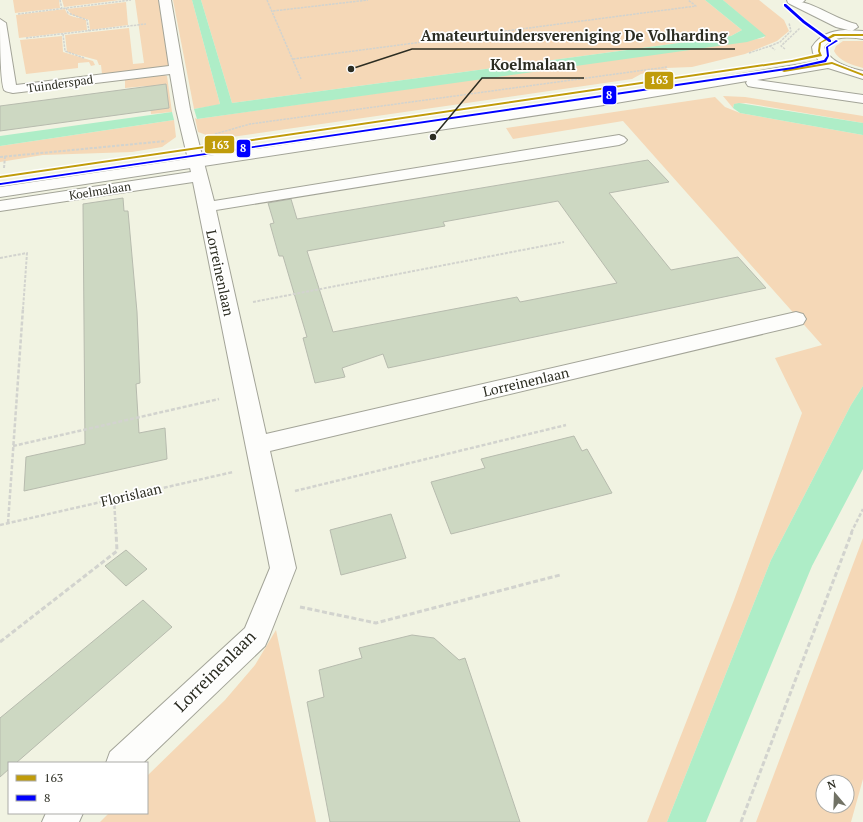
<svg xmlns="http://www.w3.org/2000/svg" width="863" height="822" font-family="'PT Serif',serif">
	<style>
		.green { fill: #f5d8b7; fill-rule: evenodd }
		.water { fill: #aeedc7 }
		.building { fill: #cdd8c2; stroke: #b7bbae; fill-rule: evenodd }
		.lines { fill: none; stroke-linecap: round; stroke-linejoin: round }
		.service-casing { stroke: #a3a498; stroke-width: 2 }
		.minor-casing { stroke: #a3a498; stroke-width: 2 }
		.tertiary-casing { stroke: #a3a498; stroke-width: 2 }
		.path-far3 { stroke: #d2d3ce; stroke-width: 1.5; stroke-dasharray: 2.5 1; stroke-linecap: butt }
		.path-far2 { stroke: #d2d3ce; stroke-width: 2; stroke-dasharray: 3 1.5; stroke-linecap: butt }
		.path-far1 { stroke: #d2d3ce; stroke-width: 2.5; stroke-dasharray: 4 2; stroke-linecap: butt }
		.path { stroke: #d2d3ce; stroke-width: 3; stroke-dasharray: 5 2.5; stroke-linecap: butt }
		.service { fill: #fdfdfb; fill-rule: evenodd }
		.minor { fill: #fdfdfb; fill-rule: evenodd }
		.tertiary { fill: #fdfdfb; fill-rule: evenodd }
		.bus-1-casing { stroke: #fff; stroke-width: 3 }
		.bus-2-casing { stroke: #fff; stroke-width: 3 }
		.bus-1 { fill: #c09c0a; fill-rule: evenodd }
		.bus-2 { fill: #00f; fill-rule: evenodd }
		.labels { text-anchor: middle; stroke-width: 3.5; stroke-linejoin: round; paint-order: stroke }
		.far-street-label { font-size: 12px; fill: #2c2d22; stroke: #fff }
		.street-label { font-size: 14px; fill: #2c2d22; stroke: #fff }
		.near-street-label { font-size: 17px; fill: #2c2d22; stroke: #fff }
		.leader { fill: none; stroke: #2c2d22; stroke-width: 1.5 }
		.callout-dot { fill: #2c2d22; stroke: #fff; stroke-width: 1.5 }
		.callout-label { font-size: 15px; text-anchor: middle; font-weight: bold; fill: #2c2d22; stroke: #fff; stroke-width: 3.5; stroke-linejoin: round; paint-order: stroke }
		.line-badge { stroke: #fff; stroke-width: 1.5 }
		.badge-label { font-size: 11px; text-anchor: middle; font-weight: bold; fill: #fff }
	</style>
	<rect width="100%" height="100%" fill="#f1f3e2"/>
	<!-- green -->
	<g class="green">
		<polygon points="13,0 59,0 60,8 15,13"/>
		<polygon points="62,0 120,0 64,7"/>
		<polygon points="135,0 159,0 170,66 102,74 101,65 99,65 97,60 67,52 65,35 129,28 133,64 144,63"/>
		<polygon points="173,0 192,0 220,104 218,105 194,109"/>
		<polygon points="201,0 705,0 742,30 731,36 232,103"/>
		<polygon points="723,0 759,0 784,20 789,31 777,41 745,54 692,67 666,68 668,70 641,74 632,79 218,139 198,132 195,118 197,119 764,38 765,36"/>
		<polygon points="126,2 128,25 90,30 89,20 72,15 67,9"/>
		<path d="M65,9C68,19 78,16 86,20L87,30L19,38L16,15Z"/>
		<polygon points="62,36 63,52 93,61 95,65 91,66 89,62 78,63 78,68 26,74 20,40"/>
		<path d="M843,41H863V68C852,65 839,61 834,51L836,46Z"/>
		<polygon points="164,75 167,76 172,112 151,114 147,86 125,88 125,80"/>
		<polygon points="723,96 745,97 863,116 863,123 746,103 734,104 733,108"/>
		<polygon points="715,97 725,107 740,113 863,135 863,386 851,405 771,560 667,822 647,822 734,600 802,413 775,358 822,345 623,121 513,139 506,128"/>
		<polygon points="174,120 176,137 162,147 132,152 43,155 0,162 0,146"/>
		<path d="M863,538V779L851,822H756ZM823,782H847V806H823Z"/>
		<polygon points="276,630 316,822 100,822 109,813 147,813 147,776 225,700 255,665"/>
	</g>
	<!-- water -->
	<g class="water">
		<polygon points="192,0 201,0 232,103 731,36 742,30 705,0 723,0 766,36 747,42 197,119 194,109 220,104"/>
		<polygon points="739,103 863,123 863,135 740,113 733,108 734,104"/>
		<polygon points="172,112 174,120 0,146 0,136"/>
		<polygon points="863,386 863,469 812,566 706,822 667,822 771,560 851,405"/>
	</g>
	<!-- building -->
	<g class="building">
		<polygon points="166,84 169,108 0,131 0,106"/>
		<path d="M648,160L669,182L609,193L671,270L738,257L766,288L388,368L383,354L342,368L345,377L315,383L303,338L307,337L283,256H279L270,224L274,223L268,203L291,199L297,219ZM558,201L617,283L520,302L517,297L333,332L307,251L445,226L443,222Z"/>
		<polygon points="123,198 124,211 128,211 137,312 140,383 136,384 139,433 165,428 167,459 24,491 26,457 85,444 83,204"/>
		<polygon points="574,436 582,451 587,449 612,493 451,534 431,482 485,468 481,459"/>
		<polygon points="391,514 406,558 341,575 330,530"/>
		<polygon points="126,550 147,569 126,586 105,566"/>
		<polygon points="143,600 172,627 16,763 9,763 9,769 0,777 0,718"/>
		<polygon points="412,635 434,638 459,660 465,658 520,822 330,822 307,702 324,697 319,670 362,658 359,648"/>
	</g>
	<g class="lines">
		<!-- service casing -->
		<g class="service-casing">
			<polygon id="service" points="788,0 805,0 803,2 789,3"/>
		</g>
		<!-- minor casing -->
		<g class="minor-casing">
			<g id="minor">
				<path d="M159,0H171L190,109L214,201L619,135L624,137L627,140L624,143L619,145L216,210L266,434L796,312L803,314L806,319L803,324L796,326L270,451L296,568L269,637L265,646L143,763H106L110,752L245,628L270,568L193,182L0,211V201L191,172L176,109L170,74L13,93C10,92 6,92 4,90C0,80 0,33 0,19L6,23L16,85L169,66Z"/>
				<path d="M787,0C812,0 832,18 856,24L858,27L852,31L836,27L788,3Z"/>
				<polygon points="46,813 83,813 79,822 42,822"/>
			</g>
		</g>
		<!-- tertiary casing -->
		<g class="tertiary-casing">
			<path id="tertiary" d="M845,30L863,31V39C850,37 834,35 824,47C829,62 849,68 863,71V79L828,68L757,80L863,95V103L753,87L748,86L746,83L747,81L604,105L0,197V187L604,97L819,61L813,53L812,47C820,35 830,31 845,30Z"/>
		</g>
		<!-- path-far3 -->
		<g class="path-far3">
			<polyline points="60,0 62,9"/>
			<polyline points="267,0 301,79"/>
			<polyline points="66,8 68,13 87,20 89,31"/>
			<polyline points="273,11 368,0"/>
			<polyline points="18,14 131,0"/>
			<polyline points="63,34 65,51 84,58"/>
			<polyline points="26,38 146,24"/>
			<polyline points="770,46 780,42 791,31 789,23"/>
			<polyline points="785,49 781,46 800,28"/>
			<polyline points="749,53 770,46 775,50"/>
			<polyline points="293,59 696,6 688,0"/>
			<polyline points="215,134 250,124 667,67"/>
		</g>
		<!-- path-far2 -->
		<g class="path-far2">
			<polyline points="0,157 166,141"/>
			<polyline points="4,168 5,156"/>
			<polyline points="0,258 27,253 23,309"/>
			<polyline points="253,302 564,242"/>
		</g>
		<!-- path-far1 -->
		<g class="path-far1">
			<polyline points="13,446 219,399"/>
			<polyline points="295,491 566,425"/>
			<polyline points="114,499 116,533"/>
			<polyline points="8,523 23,308"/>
			<polyline points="0,525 233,472"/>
			<polyline points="851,533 863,509"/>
		</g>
		<!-- path -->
		<g class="path">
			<polyline points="300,607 376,623 560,575"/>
			<polyline points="0,642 117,551 116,532"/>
			<polyline points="741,822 852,532"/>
		</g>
		<!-- service -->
		<use href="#service" class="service"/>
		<!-- minor -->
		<use href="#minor" class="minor"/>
		<!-- tertiary -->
		<use href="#tertiary" class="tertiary"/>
		<!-- bus-1 casing -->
		<g class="bus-1-casing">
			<g id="bus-1">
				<polygon points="833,34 863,34 863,36 835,36 821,43 820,51 822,56 792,62 0,178 0,176 792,60 819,54 818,51 819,43"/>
				<polygon points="832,62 863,74 863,76 832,64 784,72 782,71 784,70"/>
			</g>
		</g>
		<!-- bus-2 casing -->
		<g class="bus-2-casing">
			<g id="bus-2">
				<polygon points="784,4 786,4 805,21 831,40 831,42 829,42 803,23 784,6"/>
				<polygon points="836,40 838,41 828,47 829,56 826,62 793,69 0,185 0,183 1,183 793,67 824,60 827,56 826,47"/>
			</g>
		</g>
		<!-- bus-1 -->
		<use href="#bus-1" class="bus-1"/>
		<!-- bus-2 -->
		<use href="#bus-2" class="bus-2"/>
	</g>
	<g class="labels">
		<!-- far-street labels -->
		<g class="far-street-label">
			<text transform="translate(60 84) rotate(-8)" y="4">Tuinderspad</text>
			<text transform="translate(100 191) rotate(-9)" y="4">Koelmalaan</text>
		</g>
		<!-- street labels -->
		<g class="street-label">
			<text transform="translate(220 273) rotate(78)" y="5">Lorreinenlaan</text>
			<text transform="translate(526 382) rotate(-13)" y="5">Lorreinenlaan</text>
			<text transform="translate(131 495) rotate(-13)" y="5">Florislaan</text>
		</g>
		<!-- near-street labels -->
		<g class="near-street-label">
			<text transform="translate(215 671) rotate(-45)" y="6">Lorreinenlaan</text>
		</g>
	</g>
	<!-- callouts -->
	<path class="leader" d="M351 69L412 49H735M433 137L482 78H584"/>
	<g class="callout-dot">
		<circle cx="351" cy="69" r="4"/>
		<circle cx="433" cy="137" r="4"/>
	</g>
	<g class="callout-label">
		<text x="574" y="41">Amateurtuindersvereniging De Volharding</text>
		<text x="533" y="70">Koelmalaan</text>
	</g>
	<g class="line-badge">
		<rect x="644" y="71" width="30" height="19" rx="4" fill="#c09c0a"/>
		<rect x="602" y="85" width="15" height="20" rx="4" fill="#00f"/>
		<rect x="204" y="135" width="31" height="19" rx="4" fill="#c09c0a"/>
		<rect x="236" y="139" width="15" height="19" rx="4" fill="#00f"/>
	</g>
	<g class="badge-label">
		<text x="659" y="84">163</text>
		<text x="609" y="99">8</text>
		<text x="220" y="149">163</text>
		<text x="243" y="152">8</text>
	</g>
	<!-- legend -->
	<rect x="8" y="762" width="140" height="52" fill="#ffffff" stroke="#ababa7"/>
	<rect x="16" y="775" width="20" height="6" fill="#c09c0a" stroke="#ababa7"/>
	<text x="44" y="782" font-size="12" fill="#2c2d22">163</text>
	<rect x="16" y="795" width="20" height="6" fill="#0000ff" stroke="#ababa7"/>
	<text x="44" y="802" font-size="12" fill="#2c2d22">8</text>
	<!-- north arrow -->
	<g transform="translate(835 794) rotate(341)"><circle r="19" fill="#ffffff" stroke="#ababa7"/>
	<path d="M0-3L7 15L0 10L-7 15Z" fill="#717265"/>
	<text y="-6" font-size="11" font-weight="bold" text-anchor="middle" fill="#2c2d22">N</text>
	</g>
</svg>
